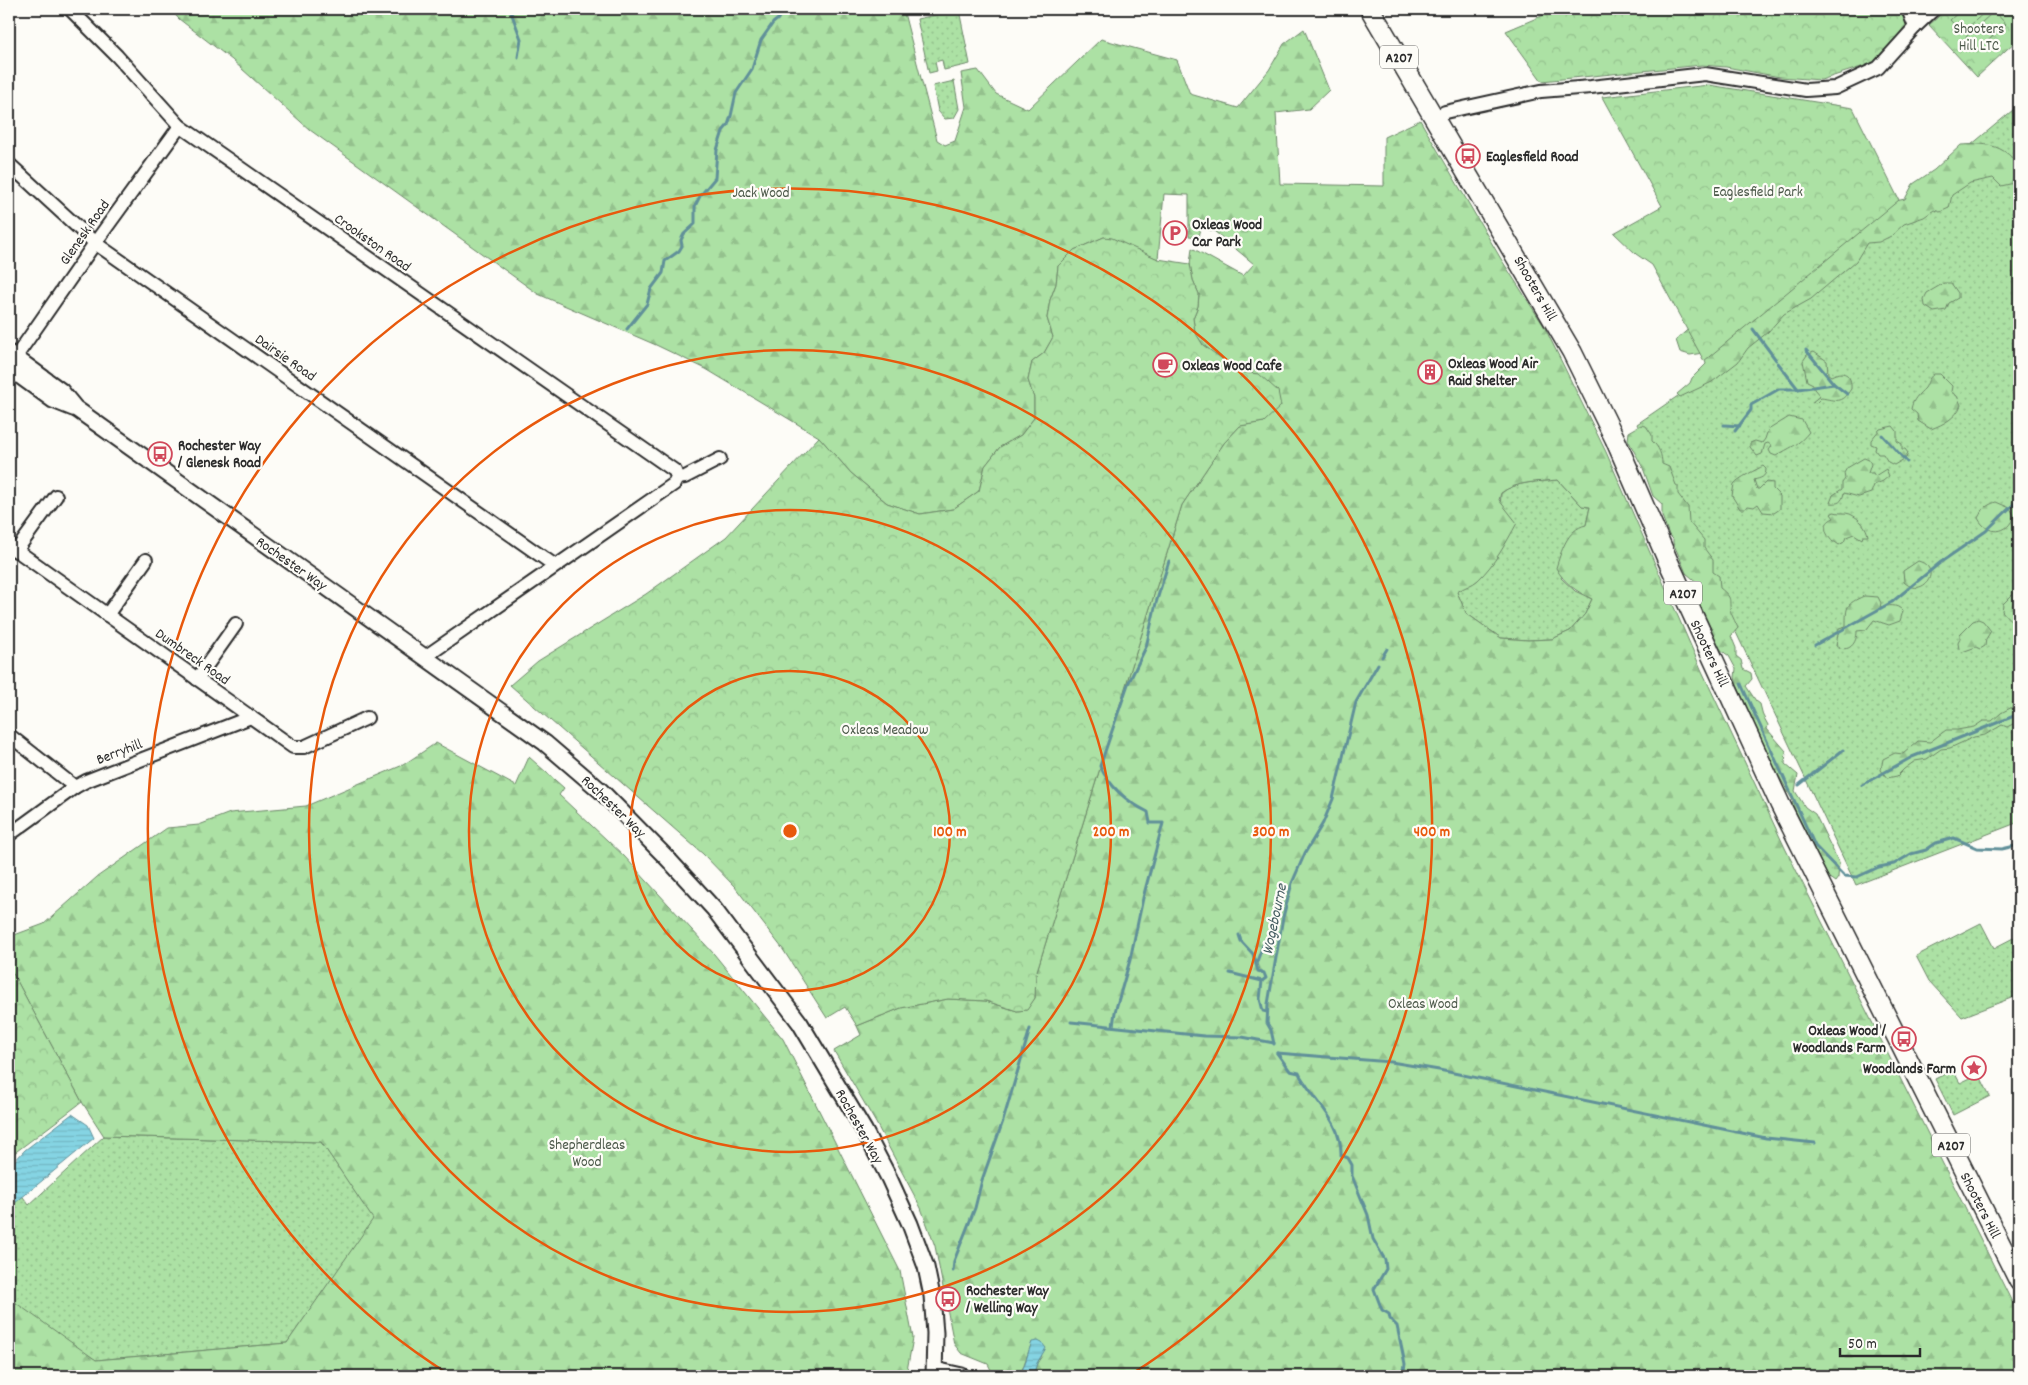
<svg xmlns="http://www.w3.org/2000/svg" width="2028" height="1385" font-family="Dekko,sans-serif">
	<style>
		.grass { fill: url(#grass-dots); stroke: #6c8668 }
		.forest { fill: url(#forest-firs); stroke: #6c8668; fill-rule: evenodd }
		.park { fill: url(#park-crowns); stroke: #6c8668 }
		.pitch { fill: #ace1a4; stroke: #6c8668 }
		.water { fill: url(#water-rules); stroke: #619099 }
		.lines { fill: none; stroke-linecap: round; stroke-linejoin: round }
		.stream { stroke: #619099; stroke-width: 3 }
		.minor-casing { stroke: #2b2b2b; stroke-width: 16 }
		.tertiary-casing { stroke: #2b2b2b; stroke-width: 19 }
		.primary-casing { stroke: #2b2b2b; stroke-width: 22 }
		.minor { stroke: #fdfcf7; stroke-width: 12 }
		.tertiary { stroke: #fdfcf7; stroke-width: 15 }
		.primary { stroke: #fdfcf7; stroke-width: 19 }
		.ring { fill: none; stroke: #e8590c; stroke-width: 2.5 }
		.labels { text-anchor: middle; stroke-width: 4.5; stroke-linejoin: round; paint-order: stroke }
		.shield { fill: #fdfcf7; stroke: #6a6a68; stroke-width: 1 }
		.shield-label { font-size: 14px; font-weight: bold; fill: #2b2b2b }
		.park-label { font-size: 15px; fill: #4b5849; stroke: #fdfcf7 }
		.poi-label { font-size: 15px; font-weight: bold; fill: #2b2b2b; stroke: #fdfcf7; text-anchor: start }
		.street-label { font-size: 15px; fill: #2b2b2b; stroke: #fdfcf7 }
		.water-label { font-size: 16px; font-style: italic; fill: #465e62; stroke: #fdfcf7 }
		.centre { fill: #e8590c; stroke: #fdfcf7; stroke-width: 2.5 }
		.ring-label { font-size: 15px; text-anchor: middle; font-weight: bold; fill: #e8590c; stroke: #fdfcf7; stroke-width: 4.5; stroke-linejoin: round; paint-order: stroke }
	</style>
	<defs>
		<pattern id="grass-dots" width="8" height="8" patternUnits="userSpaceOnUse" patternTransform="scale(1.25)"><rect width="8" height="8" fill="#ace1a4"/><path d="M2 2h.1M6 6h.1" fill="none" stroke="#94c18d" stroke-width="1.8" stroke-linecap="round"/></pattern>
		<pattern id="forest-firs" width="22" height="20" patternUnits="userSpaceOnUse" patternTransform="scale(1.25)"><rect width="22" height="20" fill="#ace1a4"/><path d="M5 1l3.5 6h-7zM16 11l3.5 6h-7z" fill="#94c18d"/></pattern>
		<pattern id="park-crowns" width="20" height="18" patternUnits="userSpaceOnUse" patternTransform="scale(1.25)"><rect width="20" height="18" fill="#ace1a4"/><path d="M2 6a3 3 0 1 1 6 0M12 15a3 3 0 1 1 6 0" fill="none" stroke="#94c18d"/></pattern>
		<pattern id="water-rules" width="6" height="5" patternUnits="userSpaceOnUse" patternTransform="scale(1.25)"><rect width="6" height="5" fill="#85d4e3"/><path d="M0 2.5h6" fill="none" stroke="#73b6c3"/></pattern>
	</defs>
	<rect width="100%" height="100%" fill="#fdfcf7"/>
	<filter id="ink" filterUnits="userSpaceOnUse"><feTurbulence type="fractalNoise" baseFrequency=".02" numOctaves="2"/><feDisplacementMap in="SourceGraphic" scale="10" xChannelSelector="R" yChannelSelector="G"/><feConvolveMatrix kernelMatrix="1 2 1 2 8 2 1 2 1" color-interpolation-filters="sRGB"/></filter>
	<g filter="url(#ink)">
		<!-- grass -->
		<g class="grass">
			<polygon points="959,10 970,64 944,70 942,60 935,62 937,71 929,73 917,19"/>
			<polygon points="954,81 959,109 954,118 945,119 938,111 933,86"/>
			<polygon points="2019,105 2019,822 1856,885 1637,424 1707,376 1971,145"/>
			<path d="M1558,480L1582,506L1590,507L1586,525L1561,578L1575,591L1592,599L1585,614L1570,631L1552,639L1528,640L1501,638L1466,613L1457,592L1465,586L1477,581L1497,557L1501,493C1517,481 1538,482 1558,480Z"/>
			<polygon points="1981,923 1994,948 2019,935 2019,995 1962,1017 1929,981 1916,956"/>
			<polygon points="1953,1070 1960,1083 1979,1074 1990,1096 1953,1115 1935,1079"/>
			<polygon points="104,1136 321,1142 374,1219 287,1343 96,1360 9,1308 9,1178 29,1205"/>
		</g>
		<!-- forest -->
		<g class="forest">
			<path d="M170,9H903L937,140L945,145L955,141L966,107L961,73L978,70L996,94L1028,109L1101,39L1177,60L1190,94L1238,108L1269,70L1284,44L1304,29L1329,90L1309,109L1276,113L1280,184L1384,186V137L1420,120L1501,259L1544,326L1606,452L1701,669L1785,848L2019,1316V1376H1033L1037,1363L1042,1356L1032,1342L1021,1373L1022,1376H994L988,1364L961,1353L954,1344L935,1246L921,1208L876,1123L834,1051L861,1035L857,1026L901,1008L948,999L986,1001L1017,1011L1026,1010L1035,998L1036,974L1182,505L1224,443L1240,426L1264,422L1259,374L1240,372L1203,345L1195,332L1193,318L1198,306L1199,294L1193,280L1190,264L1192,248L1243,276L1254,264L1214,231L1201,228L1199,237L1189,236V195L1164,194L1158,259L1104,237L1074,250L1058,266L1056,284L1050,300L1047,318L1053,337L1044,353L1032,362L1028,380L1034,398V418L1021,435L1000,447L985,466L979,491L953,509L920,514L887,503L851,473L819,437L706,369L656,345L538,294L310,130L232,60L179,19ZM1558,480L1582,506L1590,507L1586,525C1567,529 1561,552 1556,568C1565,584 1576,591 1592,599L1585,614L1570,631L1552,639L1528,640L1501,638L1466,613L1457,592C1464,587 1473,585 1478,580C1495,564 1506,543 1517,523L1499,500L1501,493C1517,481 1538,482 1558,480Z"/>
			<path d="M1980,144C1995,145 2006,150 2016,162L2019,158V182L2001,186L1993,178L1970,183L1952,195L1949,208L1940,212L1934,210L1924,217L1904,224L1891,236L1879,242L1867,243L1856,261L1811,299L1784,314L1768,332L1748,348L1738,362L1712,382L1680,397L1677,394L1690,383L1692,378L1706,364L1703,353L1690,355L1680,352L1676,340L1693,325L1886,203L1905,199L1913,184L1934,170L1961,145Z"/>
			<polygon points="1944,283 1951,283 1958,293 1958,298 1949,303 1946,310 1934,312 1925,306 1924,299 1927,293"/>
			<path d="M1814,352L1827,361L1828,374L1831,376C1843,370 1852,373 1851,389C1840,405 1836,400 1821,398L1816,403L1812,402L1820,396L1814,389L1813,384L1807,381L1803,361L1807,355Z"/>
			<path d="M1934,374H1940L1952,386L1951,392L1957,396L1961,405C1956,418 1944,424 1931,429L1918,421L1917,414L1911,409C1913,399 1918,395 1925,388C1928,383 1928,378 1934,374Z"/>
			<path d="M1789,417L1802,420L1809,432C1798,446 1790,447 1776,456L1771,454L1769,450L1772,446L1768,443L1765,444L1762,454L1757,456L1750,447V443L1755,441L1762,443L1765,439L1768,430Z"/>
			<path d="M1641,425L1646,426L1652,435V441C1659,447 1662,455 1662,464L1669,467L1676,485L1678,486V494L1688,507L1689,522L1704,540V548L1713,560V572L1719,576L1720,588C1734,599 1728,599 1731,613C1733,618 1736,623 1738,628L1731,636L1736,648V656L1741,660L1743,669L1751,673L1752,679L1746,686L1756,701L1760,704L1763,716L1768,725L1767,729L1786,751L1785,764L1798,775L1795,791L1805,807L1815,814L1839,863L1838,878L1835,882L1828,877L1792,804L1793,801L1775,769L1737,685L1735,677L1736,669L1729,656L1721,650L1699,603L1696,593L1699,584L1686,573L1679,556L1673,543V539L1669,535L1662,516V504L1653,496L1643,468L1628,440L1629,432Z"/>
			<polygon points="1893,426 1897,431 1897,441 1902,444 1902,449 1905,449 1908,453 1906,458 1894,465 1888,462 1883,454 1878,454 1875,450 1876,446 1871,444 1871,440 1880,429"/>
			<path d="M1864,458L1869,460L1871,464L1868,473H1873L1875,476L1886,469L1889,476L1883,481L1874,485L1871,493L1859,497L1844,493C1842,502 1839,504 1830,503L1833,495L1842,489V483L1845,479L1844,473L1847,468Z"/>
			<path d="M1763,466L1766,469C1766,478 1760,478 1754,480L1757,489H1759L1766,482L1773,483V489L1780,496V509L1774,513L1763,512L1758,504L1754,507L1748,506L1744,509H1740L1732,496L1734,484C1738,478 1758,469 1763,466Z"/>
			<path d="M1996,502L2010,508L2014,515C2009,535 1987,536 1978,518C1983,508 1987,505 1996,502Z"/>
			<path d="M1834,512C1840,514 1845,512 1850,514C1859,518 1867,527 1868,536H1863L1862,539L1854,534L1846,537L1844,542L1839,545L1835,542H1833C1825,534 1821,523 1834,518L1831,514Z"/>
			<path d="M1918,561C1944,568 1923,600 1904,582L1903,571Z"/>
			<path d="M2019,588V623C2011,622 2007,617 2002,611L2003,604Z"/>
			<path d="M1864,596L1878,597L1881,603L1880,607C1889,606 1896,603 1903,611L1900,621L1889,625L1874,620L1866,630L1857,631C1857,643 1849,654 1836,646L1839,628L1846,626C1846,606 1846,604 1864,596Z"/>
			<polygon points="1978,619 1983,621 1991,631 1986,639 1985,646 1980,649 1976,647 1962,652 1959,649 1958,643 1960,639 1960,634 1973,621"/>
			<polygon points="2016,705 2019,705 2019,721 2007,727 2002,725 1985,735 1974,737 1950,748 1941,749 1927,759 1915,761 1904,769 1897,776 1887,778 1881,770 1883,759 1895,753 1903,754 1918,741 1930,742 1946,730 1957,730 1974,727 1983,721 1992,721 2001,713"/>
			<polygon points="436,743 516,786 529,757 564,788 559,795 624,856 714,954 783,1039 900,1271 913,1338 906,1376 9,1376 9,1298 96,1360 287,1343 373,1219 321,1142 104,1136 82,1102 9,966 9,937 44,924 97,877 167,828 199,825 230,813 306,806 403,765"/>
		</g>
		<!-- park -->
		<g class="park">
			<polygon points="1558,9 1904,9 1909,23 1877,62 1821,80 1780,77 1726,67 1702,65 1542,81 1506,31"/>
			<polygon points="1947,9 2019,9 2019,38 1977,77 1929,25"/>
			<polygon points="1709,85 1853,108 1899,200 1704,361 1652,265 1636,254 1614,233 1662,206 1602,97"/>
			<polygon points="1104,237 1112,238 1158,259 1190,264 1193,280 1199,294 1198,306 1193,318 1195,332 1203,345 1240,372 1259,374 1278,391 1281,406 1264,422 1240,426 1224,443 1182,505 1036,974 1035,998 1027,1010 1017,1011 986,1001 948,999 901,1008 857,1026 845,1007 827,1018 782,948 735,887 703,854 510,685 538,661 646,594 726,537 819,437 851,473 887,503 920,514 953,509 979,491 985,466 1000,447 1021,435 1034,418 1034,398 1028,380 1032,362 1044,353 1053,337 1047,318 1050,300 1056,284 1058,266 1074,250"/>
			<polygon points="9,966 82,1102 9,1157"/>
		</g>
		<!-- pitch -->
		<g class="pitch">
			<polygon points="1962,9 1988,9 1962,33 1950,20"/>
			<polygon points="1994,11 2006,24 1978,50 1966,37"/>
		</g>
		<!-- water -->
		<g class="water">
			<polygon points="72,1114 88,1125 94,1138 9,1208 9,1167 25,1150"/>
			<path d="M1038,1341L1042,1343L1046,1348L1037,1363L1033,1376H1022L1021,1373C1026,1363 1028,1352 1032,1342Z"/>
		</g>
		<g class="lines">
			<!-- stream -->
			<g class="stream">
				<polyline points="514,9 511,12 521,39 518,57"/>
				<polyline points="627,329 647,304 651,289 663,273 665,261 679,251 682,246 681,240 684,234 695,224 695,206 700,196 715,178 717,150 723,131 728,125 731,116 736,93 752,69 761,40 773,23 778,19 782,9"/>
				<polyline points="1753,329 1776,360"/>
				<polyline points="1806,350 1834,384 1847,394"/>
				<polyline points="1778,363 1798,389 1834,384"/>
				<polyline points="1724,425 1740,426"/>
				<polyline points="1735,431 1751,410 1751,405 1779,389 1798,389"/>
				<polyline points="1882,435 1907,462"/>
				<polyline points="1815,645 1892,602 1941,562 1986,531 2019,499"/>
				<polyline points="1382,657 1387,649"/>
				<polyline points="1741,684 1815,846 1844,876 1857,877 1879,867 1894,864 1911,854 1926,850 1936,843 1954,838 1977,848 2002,849 2019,845"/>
				<polyline points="1799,785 1843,750"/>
				<polyline points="1862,785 1912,757 2019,714"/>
				<polyline points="1239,935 1241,941 1253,954 1258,971 1264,973 1266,978 1262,981 1260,999 1263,1011 1267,1012"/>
				<polyline points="1256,964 1263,945"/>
				<polyline points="1230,973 1262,981"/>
				<polyline points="1071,1022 1204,1036 1242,1037 1274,1043"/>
				<path d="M1113,1026L1115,1012L1130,960L1143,898L1163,823H1150L1148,812C1127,802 1110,787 1100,766L1128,684L1146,647L1156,603L1169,561"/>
				<polyline points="1274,1044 1271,1030 1267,1023 1268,1004 1283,917 1292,883 1305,853 1323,823 1333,799 1356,702 1378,664"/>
				<polyline points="1277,1053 1391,1062 1439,1070 1766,1138 1815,1143"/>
				<path d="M1277,1053L1290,1071L1299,1073C1301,1079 1304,1081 1307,1086C1322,1108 1342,1126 1341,1155L1348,1158L1352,1165V1176L1368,1215L1373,1239L1385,1260L1386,1269L1374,1289L1382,1310L1389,1314L1390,1319L1397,1326L1405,1364L1403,1376"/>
				<polyline points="953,1271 954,1261 975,1208 982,1180 1003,1121 1030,1029"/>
			</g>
			<!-- minor casing -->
			<g class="minor-casing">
				<g id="minor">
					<polyline points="70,9 117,56 180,126 675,471 677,478 674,484 425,657"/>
					<polyline points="1908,9 1915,27"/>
					<polyline points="1435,118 1445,112 1541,91 1591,87 1705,74 1806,90 1835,88 1878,68 1915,27 1934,9"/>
					<polyline points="9,164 95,243 554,565"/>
					<polyline points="15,358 95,243 180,126"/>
					<polyline points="677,478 685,477 720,459"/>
					<polyline points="9,545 293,747 304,747 367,718"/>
					<polyline points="16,551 56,496"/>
					<polyline points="107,615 146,560"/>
					<polyline points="197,679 236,624"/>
					<polyline points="9,735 75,787"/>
					<polyline points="9,835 75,787 86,781 251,717"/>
				</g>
			</g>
			<!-- tertiary casing -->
			<g class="tertiary-casing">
				<g id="tertiary">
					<polyline points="9,353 61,391 75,408 545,743 601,791 667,858 714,909 800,1023 864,1130 889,1178 910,1224 926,1267 932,1296 935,1333 934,1376"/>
					<polyline points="9,368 53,400 73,408"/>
					<polyline points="935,1370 962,1376"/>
				</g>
			</g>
			<!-- primary casing -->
			<g class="primary-casing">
				<polyline id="primary" points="1370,9 1572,352 1615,439 1668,561 1780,804 2019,1281"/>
			</g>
			<!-- minor -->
			<use href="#minor" class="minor"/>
			<!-- tertiary -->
			<use href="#tertiary" class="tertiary"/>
			<!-- primary -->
			<use href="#primary" class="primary"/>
		</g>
	</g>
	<!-- distance rings -->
	<g class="ring">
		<circle cx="790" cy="831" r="160"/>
		<circle cx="790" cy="831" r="321"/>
		<circle cx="790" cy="831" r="481"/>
		<path d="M450 1375A642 642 0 1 1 1130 1375"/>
	</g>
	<!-- icons -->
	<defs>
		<g id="bus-ring" transform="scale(1.25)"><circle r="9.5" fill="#fdfcf7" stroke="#d1495b" stroke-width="1.5"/><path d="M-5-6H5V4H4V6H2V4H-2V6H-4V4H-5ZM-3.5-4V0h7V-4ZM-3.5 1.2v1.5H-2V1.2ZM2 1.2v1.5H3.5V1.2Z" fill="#d1495b"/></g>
		<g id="parking-ring" transform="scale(1.25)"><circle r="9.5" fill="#fdfcf7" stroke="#d1495b" stroke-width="1.5"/><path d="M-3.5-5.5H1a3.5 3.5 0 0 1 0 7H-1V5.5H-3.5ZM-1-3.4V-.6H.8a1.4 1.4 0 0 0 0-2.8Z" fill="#d1495b"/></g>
		<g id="cafe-ring" transform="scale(1.25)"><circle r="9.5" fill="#fdfcf7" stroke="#d1495b" stroke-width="1.5"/><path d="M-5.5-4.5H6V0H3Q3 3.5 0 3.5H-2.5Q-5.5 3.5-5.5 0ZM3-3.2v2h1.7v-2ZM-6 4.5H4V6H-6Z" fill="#d1495b"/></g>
		<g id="building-ring" transform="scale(1.25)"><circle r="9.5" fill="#fdfcf7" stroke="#d1495b" stroke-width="1.5"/><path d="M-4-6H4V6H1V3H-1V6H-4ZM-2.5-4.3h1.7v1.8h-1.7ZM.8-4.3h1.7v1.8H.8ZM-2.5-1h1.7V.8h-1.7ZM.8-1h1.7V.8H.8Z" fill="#d1495b"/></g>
		<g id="sight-ring" transform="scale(1.25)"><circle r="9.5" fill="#fdfcf7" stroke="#d1495b" stroke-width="1.5"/><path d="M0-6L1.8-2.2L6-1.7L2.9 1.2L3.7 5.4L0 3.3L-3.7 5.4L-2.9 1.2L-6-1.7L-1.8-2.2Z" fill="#d1495b"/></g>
	</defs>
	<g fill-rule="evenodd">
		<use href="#bus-ring" x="1468" y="156"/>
		<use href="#parking-ring" x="1175" y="233"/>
		<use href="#cafe-ring" x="1165" y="365"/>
		<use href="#building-ring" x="1430" y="372"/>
		<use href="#bus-ring" x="160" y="454"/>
		<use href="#bus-ring" x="1904" y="1039"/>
		<use href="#sight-ring" x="1974" y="1068"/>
		<use href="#bus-ring" x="948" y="1299"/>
	</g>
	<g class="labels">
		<!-- shield labels -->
		<g class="shield">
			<rect x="1380" y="45.5" width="38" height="23" rx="4"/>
			<rect x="1664" y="581.5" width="38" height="23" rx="4"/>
			<rect x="1932" y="1133.5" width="38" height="23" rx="4"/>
		</g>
		<g class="shield-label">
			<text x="1399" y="62">A207</text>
			<text x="1683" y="598">A207</text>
			<text x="1951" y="1150">A207</text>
		</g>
		<!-- park labels -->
		<g class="park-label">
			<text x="1979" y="33">Shooters<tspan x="1979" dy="17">Hill LTC</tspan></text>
			<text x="1758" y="196">Eaglesfield Park</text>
			<text x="761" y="197">Jack Wood</text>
			<text x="885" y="734">Oxleas Meadow</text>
			<text x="1423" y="1008">Oxleas Wood</text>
			<text x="587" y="1149">Shepherdleas<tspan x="587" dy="17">Wood</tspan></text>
		</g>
		<!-- poi labels -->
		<g class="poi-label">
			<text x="1486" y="161">Eaglesfield Road</text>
			<text x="1192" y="229">Oxleas Wood<tspan x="1192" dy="17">Car Park</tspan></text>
			<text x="1448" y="368">Oxleas Wood Air<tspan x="1448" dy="17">Raid Shelter</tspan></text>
			<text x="1182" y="370">Oxleas Wood Cafe</text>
			<text x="178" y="450">Rochester Way<tspan x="178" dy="17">/ Glenesk Road</tspan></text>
			<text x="1886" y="1035" text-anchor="end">Oxleas Wood /<tspan x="1886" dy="17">Woodlands Farm</tspan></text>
			<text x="1956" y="1073" text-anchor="end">Woodlands Farm</text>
			<text x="966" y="1295">Rochester Way<tspan x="966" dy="17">/ Welling Way</tspan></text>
		</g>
		<!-- street labels -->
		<g class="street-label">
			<text transform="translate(84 232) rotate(-55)" y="5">Glenesk Road</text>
			<text transform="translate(373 242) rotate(35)" y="5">Crookston Road</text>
			<text transform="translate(1536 288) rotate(60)" y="5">Shooters Hill</text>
			<text transform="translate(286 357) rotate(35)" y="5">Dairsie Road</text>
			<text transform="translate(292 563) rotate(35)" y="5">Rochester Way</text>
			<text transform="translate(1710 653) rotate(65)" y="5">Shooters Hill</text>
			<text transform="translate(193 656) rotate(35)" y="5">Dumbreck Road</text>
			<text transform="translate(119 751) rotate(-21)" y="5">Berryhill</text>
			<text transform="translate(614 806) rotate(44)" y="5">Rochester Way</text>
			<text transform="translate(860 1126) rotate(61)" y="5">Rochester Way</text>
			<text transform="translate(1981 1205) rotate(63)" y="5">Shooters Hill</text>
		</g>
		<!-- water labels -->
		<g class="water-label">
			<text transform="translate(1273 919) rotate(-78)" y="6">Wogebourne</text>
		</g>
	</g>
	<circle cx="790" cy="831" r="8" class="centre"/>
	<g class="ring-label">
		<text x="950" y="836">100 m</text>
		<text x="1111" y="836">200 m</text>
		<text x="1271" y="836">300 m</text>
		<text x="1432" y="836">400 m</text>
	</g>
	<!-- margin -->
	<rect width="2028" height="1385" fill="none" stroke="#fdfcf7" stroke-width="30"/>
	<rect x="15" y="15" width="1998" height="1355" fill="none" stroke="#2b2b2b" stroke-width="2" filter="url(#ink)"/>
	<!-- scale -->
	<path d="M1840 1348v8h80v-8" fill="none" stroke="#2b2b2b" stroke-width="2.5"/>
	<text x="1848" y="1348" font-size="15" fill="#2b2b2b" stroke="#fdfcf7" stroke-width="4" paint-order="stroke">50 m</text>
</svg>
